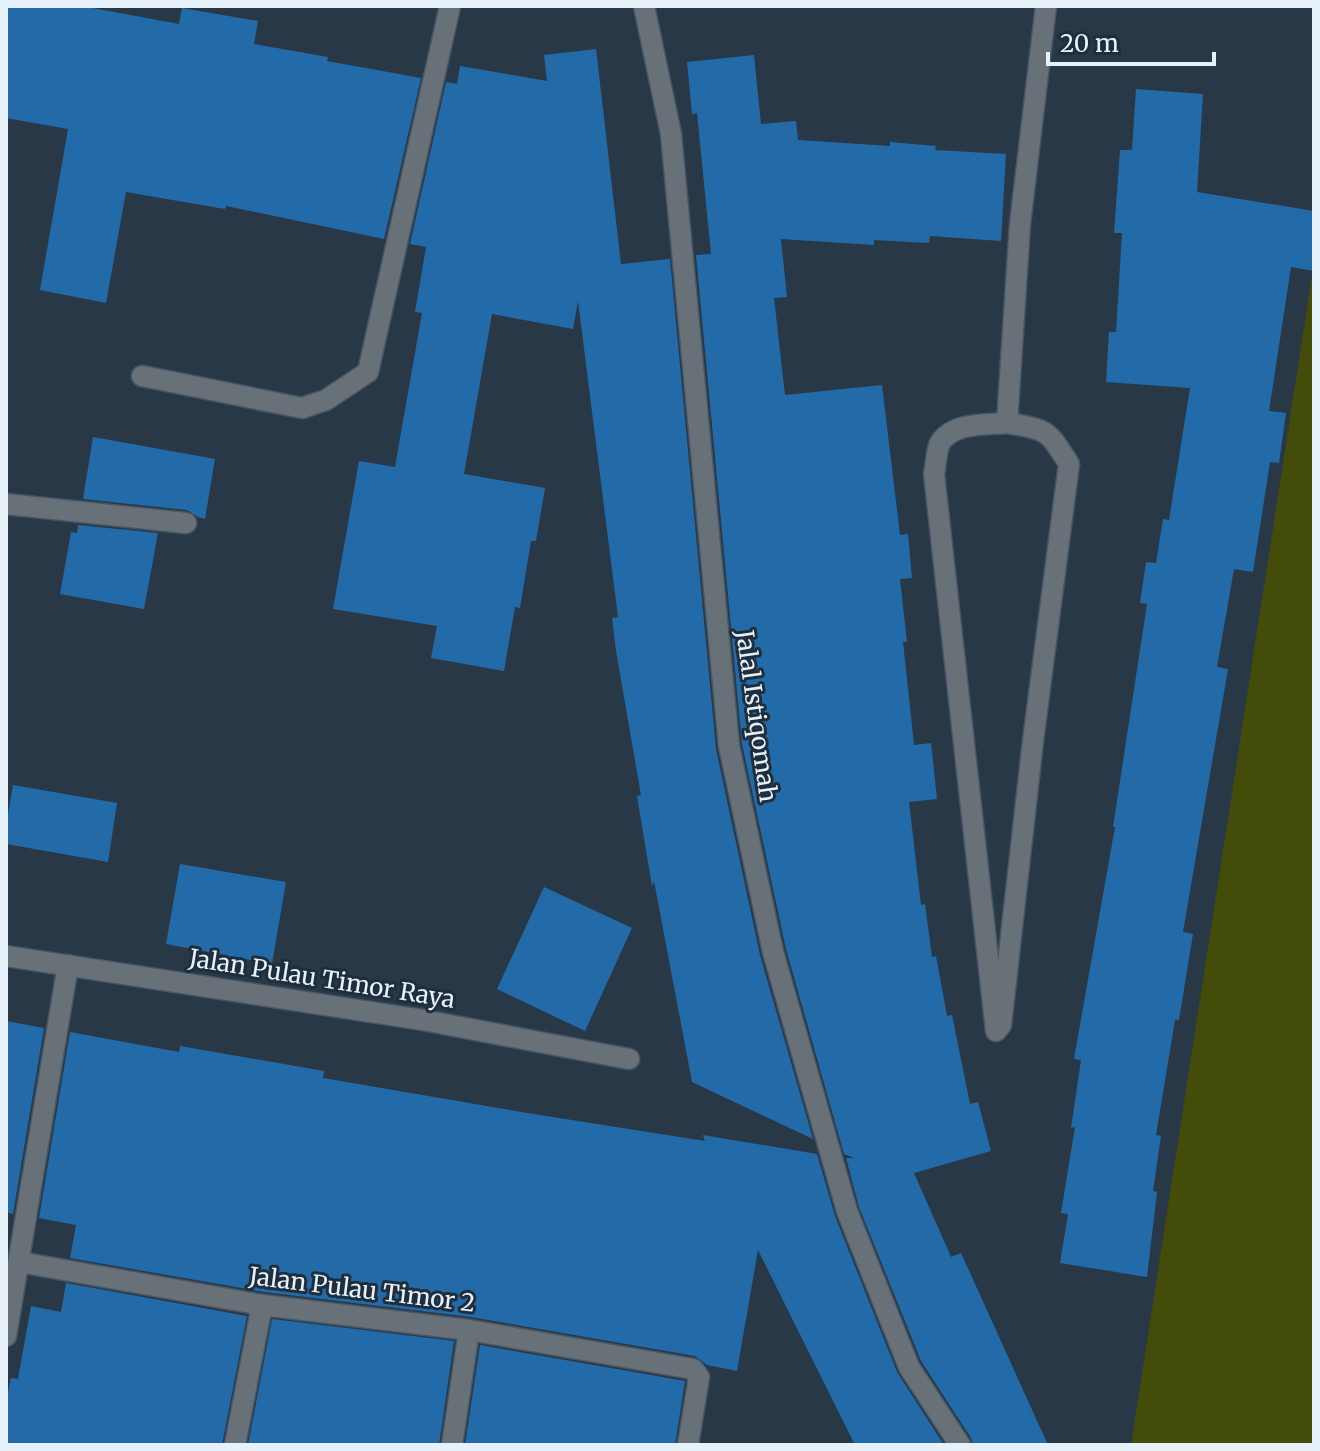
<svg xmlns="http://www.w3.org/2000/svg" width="1320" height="1451" font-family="Merriweather,serif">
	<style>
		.green { fill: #434c08 }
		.building { fill: #236ba8 }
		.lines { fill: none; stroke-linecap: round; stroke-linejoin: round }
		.minor-casing { stroke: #475664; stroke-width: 23 }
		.minor { stroke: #697178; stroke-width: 20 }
		.labels { text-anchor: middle; stroke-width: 6; stroke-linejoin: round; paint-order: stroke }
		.street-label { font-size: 24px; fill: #e7f1fa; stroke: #1f2e3c }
	</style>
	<rect width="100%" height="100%" fill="#293847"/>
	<!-- green -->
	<polygon class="green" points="1314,263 1314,1445 1131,1445"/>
	<!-- building -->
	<g class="building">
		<polygon points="6,6 82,6 179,24 182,8 258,21 254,44 328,57 327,61 421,78 384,239 226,206 225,209 126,192 106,303 40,290 68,129 6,118"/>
		<polygon points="596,49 621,264 670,259 716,749 760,955 813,1139 692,1082 654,881 652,886 637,796 641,795 616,651 612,618 618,617 578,301 573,329 492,314 464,474 545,488 536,541 531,541 520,608 515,607 504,671 431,658 437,626 333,609 359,461 395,467 422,313 415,312 426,247 410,244 446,82 457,84 460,66 547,81 544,55"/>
		<polygon points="754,55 761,124 796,121 798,140 890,146 890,142 936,146 935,150 1006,154 1001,241 930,236 929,243 874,240 874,245 781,239 787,297 774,298 785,395 882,385 900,535 908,534 912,578 900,579 907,642 903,642 914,745 931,743 937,799 909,802 921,905 925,904 932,957 936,956 947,1016 952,1015 970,1104 978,1102 991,1151 914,1173 951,1257 961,1253 1048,1445 973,1445 971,1438 921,1361 859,1207 846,1158 854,1158 844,1154 786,949 742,744 696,255 711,254 697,113 692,114 687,62"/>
		<polygon points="1136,89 1203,94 1197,192 1314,211 1314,271 1291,267 1269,411 1286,413 1279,463 1270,462 1253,572 1234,569 1217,667 1228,669 1183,932 1193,934 1179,1020 1175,1020 1156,1135 1161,1136 1153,1191 1157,1192 1147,1277 1060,1263 1068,1214 1061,1213 1075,1127 1071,1128 1081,1060 1074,1059 1115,827 1113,827 1147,604 1140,603 1146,562 1156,563 1163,519 1169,520 1190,388 1106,382 1109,332 1116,332 1122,233 1114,233 1120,150 1132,150"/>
		<polygon points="93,437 215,459 205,519 198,517 187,510 83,499"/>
		<polygon points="78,525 158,533 144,609 60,594 71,532 77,533"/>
		<polygon points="13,785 117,803 108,862 6,844 6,825"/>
		<polygon points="180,864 286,882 272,964 166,944"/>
		<polygon points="544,887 632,928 585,1031 497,989"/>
		<polygon points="6,1021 44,1028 13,1214 6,1212"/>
		<polygon points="70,1032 179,1052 180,1046 324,1071 323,1078 521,1112 705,1141 703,1135 817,1154 835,1216 897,1372 944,1445 855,1445 758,1250 737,1371 707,1365 695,1356 471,1317 264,1292 70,1258 76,1225 39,1218"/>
		<polygon points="66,1283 247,1316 222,1445 6,1445 6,1402 11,1378 18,1379 31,1306 61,1312"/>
		<polygon points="272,1319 454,1341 439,1445 248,1445"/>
		<polygon points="480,1345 685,1381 675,1445 465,1445"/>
	</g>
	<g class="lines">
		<!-- minor casing -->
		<g class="minor-casing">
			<g id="minor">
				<polyline points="644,6 671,134 729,746 773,952 847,1211 909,1367 960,1445"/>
				<polyline points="142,376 302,408 326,400 368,372 450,6"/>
				<path d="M1007,423C1048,430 1047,429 1069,464L1033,741L1001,1025L996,1031L934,474C936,465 936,451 940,443C953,422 986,425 1007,423Z"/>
				<polyline points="1007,423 1020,224 1046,6"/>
				<polyline points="6,504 186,523"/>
				<polyline points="6,956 423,1020 629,1059"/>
				<polyline points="19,1262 262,1305 469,1330 693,1369 699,1377 688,1445"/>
				<polyline points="6,1336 68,965"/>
				<polyline points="235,1445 262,1305"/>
				<polyline points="452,1445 469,1330"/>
			</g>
		</g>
		<!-- minor -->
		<use href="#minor" class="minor"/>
	</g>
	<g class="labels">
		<!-- street labels -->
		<g class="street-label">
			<text transform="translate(756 716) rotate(82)" y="8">Jalal Istiqomah</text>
			<text transform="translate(322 979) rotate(9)" y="8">Jalan Pulau Timor Raya</text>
			<text transform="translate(362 1290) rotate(7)" y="8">Jalan Pulau Timor 2</text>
		</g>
	</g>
	<!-- border -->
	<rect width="1320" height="1451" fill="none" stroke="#e7f1fa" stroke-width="16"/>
	<!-- scale -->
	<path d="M1048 52v12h166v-12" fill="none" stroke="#e7f1fa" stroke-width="4"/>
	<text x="1060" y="52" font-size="24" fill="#e7f1fa" stroke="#1f2e3c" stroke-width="6" paint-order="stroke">20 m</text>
</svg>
